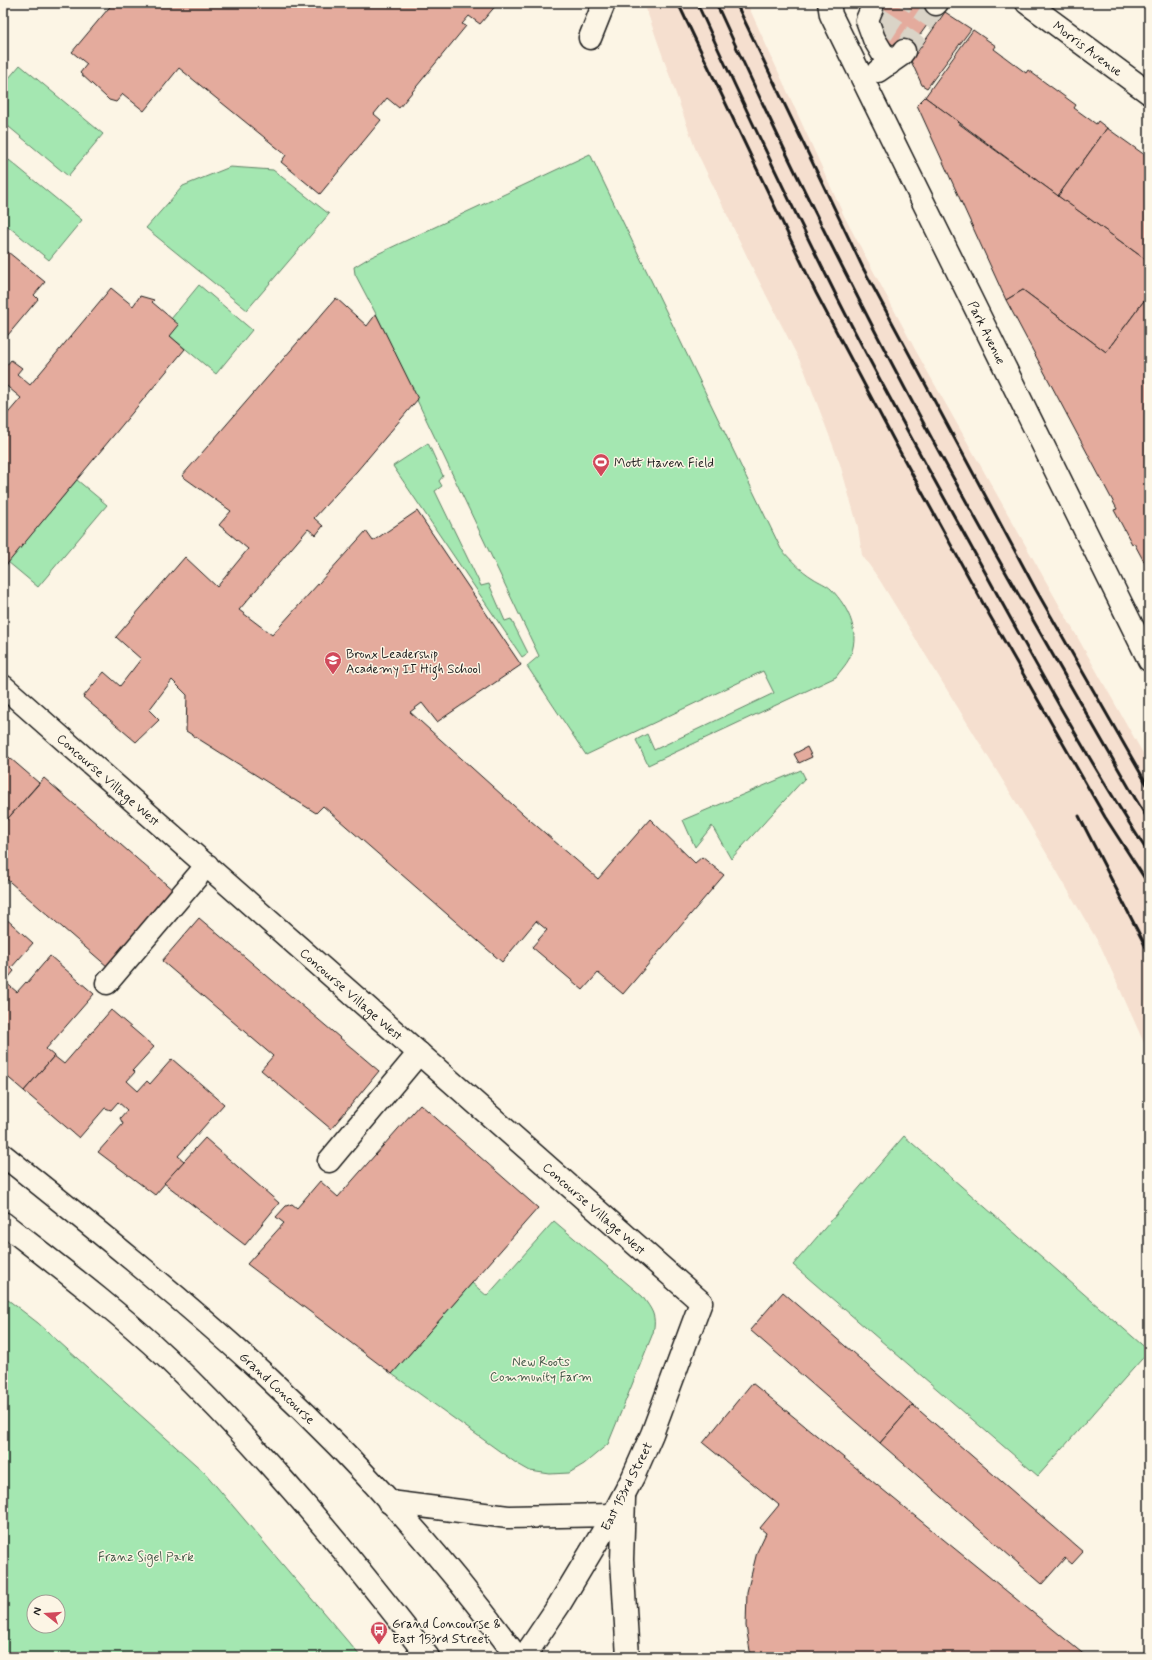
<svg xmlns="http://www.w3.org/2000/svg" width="1152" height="1660" font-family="Mynerve,sans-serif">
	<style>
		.built { fill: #f5dfcf }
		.green { fill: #a4e7b1; stroke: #608266; fill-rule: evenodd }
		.building { fill: #e4ab9d; stroke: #1c1c1c }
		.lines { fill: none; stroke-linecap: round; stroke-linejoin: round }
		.minor-tunnel { stroke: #dad4c7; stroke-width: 22; stroke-dasharray: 22 11; stroke-linecap: butt }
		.minor-casing { stroke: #1c1c1c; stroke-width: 25 }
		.major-casing { stroke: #1c1c1c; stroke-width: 25 }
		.minor { stroke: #fcf5e5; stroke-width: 22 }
		.major { stroke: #fcf5e5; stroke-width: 22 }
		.rail { stroke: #1c1c1c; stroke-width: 3 }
		.labels { text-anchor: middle; stroke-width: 3; stroke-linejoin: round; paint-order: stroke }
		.street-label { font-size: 13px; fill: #1c1c1c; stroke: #fcf5e5 }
		.poi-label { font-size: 13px; fill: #1c1c1c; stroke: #fcf5e5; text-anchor: start }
		.park-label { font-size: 13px; fill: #455949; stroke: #fcf5e5 }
	</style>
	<rect width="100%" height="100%" fill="#fcf5e5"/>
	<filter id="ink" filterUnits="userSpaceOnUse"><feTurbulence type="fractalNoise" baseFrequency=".025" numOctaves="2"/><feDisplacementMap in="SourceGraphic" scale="8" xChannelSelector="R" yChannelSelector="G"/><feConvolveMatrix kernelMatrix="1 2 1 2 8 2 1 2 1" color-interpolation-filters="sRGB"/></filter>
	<g filter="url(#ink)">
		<!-- built -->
		<polygon class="built" points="644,3 747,3 844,216 917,353 1149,764 1149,1054 1101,947 1030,825 879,579 862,555 858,527 840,464 804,369 755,273 695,148"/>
		<!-- green -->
		<g class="green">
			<polygon points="20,65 103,134 68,176 3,122 3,85"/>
			<path d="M590,154L781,549C791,560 800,570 813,578C819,582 827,585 831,589C850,609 861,634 849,659C846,665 840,671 836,677L648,765L636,740L647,734L654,750L774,693L763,671L586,755L527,666L539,656L375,312L355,274L354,267L369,258Z"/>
			<polygon points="9,160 82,220 49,260 3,222 3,168"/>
			<polygon points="230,167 273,170 329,214 247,310 146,228 183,186"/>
			<polygon points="199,285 252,330 216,374 170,336 171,319"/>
			<polygon points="428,443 443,476 439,481 442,486 435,491 481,586 489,584 505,621 511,619 528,653 522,657 393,466"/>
			<polygon points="77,480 107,505 38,587 8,562"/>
			<polygon points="801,770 805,778 731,859 712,826 695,847 683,820"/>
			<polygon points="904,1136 1149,1351 1038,1476 793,1265"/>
			<path d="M554,1221L642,1296C652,1310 657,1315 653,1333L608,1444L584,1464L569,1473L550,1474L530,1471L516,1463L392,1374L472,1283L487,1296Z"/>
			<path d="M3,1296L38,1323L205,1473L361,1657H3ZM34,1602H58V1626H34Z"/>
		</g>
		<!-- building -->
		<g class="building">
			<polygon points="113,3 498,3 480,24 469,16 462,24 466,26 399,108 387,98 374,114 381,120 320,194 281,162 286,155 179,68 144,111 123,94 116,102 109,100 106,97 80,73 87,64 72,52"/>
			<polygon points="870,3 934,3 940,7 907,53 885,40"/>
			<polygon points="945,12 971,29 927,88 922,85 911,61"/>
			<polygon points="973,30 996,46 994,49 1026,73 1028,70 1076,105 1074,108 1096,124 1098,121 1107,128 1058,196 925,97"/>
			<polygon points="925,97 959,122 958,123 1149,262 1149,294 1106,352 1023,290 1006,300 917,105"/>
			<polygon points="1107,128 1149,158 1149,262 1058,196"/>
			<polygon points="3,248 45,282 34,295 38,299 3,341"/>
			<polygon points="111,288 133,306 140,296 154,300 152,302 179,325 170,336 185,349 3,569 3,419 21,398 3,383 3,362 7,365 11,360 22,368 17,374 30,385"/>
			<polygon points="1023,290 1106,352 1149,294 1149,571 1134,543 1132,544 1114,510 1117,509 1006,300"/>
			<polygon points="336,298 367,326 376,314 418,399 357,471 314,518 323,526 316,535 308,529 239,610 272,635 366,531 373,541 417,511 521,665 437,722 422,703 410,712 523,814 598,879 650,819 695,863 702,857 724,875 623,994 598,973 583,990 532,947 547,930 536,921 502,962 323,806 316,813 186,731 187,695 172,680 149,710 159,720 136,742 83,697 104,672 120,686 141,659 116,637 185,557 217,587 248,549 219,525 231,511 182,476"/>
			<polygon points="807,747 812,757 799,763 794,754"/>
			<polygon points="3,752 39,783 3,824"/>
			<polygon points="44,778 174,891 108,967 3,876 3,824"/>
			<polygon points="3,916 33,943 11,968 14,971 5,982 17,992 26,982 27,983 50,956 94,994 46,1049 54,1056 24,1091 3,1073"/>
			<polygon points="199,918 379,1071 331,1129 261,1070 273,1056 162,961"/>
			<polygon points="111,1010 154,1047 133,1070 135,1072 127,1081 138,1091 147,1081 150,1084 172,1059 224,1104 178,1156 184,1161 155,1195 98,1152 123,1124 120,1118 127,1110 118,1102 111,1110 105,1108 79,1138 24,1091 54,1056 64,1064"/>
			<polygon points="420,1104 538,1208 392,1374 247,1264 284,1223 276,1217 286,1206 292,1204 297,1208 320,1181 338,1197"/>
			<polygon points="205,1138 279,1203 245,1245 164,1183"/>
			<polygon points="783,1292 913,1405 880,1443 750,1330"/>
			<polygon points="752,1383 794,1417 1087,1657 751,1657 746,1626 747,1592 757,1552 766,1533 760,1528 779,1505 703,1443"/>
			<polygon points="913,1405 1083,1552 1072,1564 1065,1558 1042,1584 880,1443"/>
		</g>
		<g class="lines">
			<!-- minor-tunnel -->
			<g class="minor-tunnel">
				<polyline points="882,34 902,3"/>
				<polyline points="904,51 936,4"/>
			</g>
			<!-- minor casing -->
			<g class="minor-casing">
				<g id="minor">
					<path id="s1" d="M829,3L831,15L1149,660"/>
					<path id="s2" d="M1027,3L1149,93"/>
					<polyline points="936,4 937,3"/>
					<polyline points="872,8 867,20 874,39 889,64"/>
					<polyline points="590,38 604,3"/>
					<polyline points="878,71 901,55 904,51"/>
					<path id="s3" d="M3,686L701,1302L652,1434L633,1477L613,1515L559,1605L524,1657"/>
					<polyline points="107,983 207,865"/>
					<polyline points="329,1161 419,1053"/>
					<polyline points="624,1498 622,1560 628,1657"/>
					<polyline points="389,1502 508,1517 613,1515"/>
				</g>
			</g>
			<!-- major casing -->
			<g class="major-casing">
				<g id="major">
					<path id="s4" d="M3,1155C92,1226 180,1297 264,1374C357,1460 442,1555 517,1657"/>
					<path d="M3,1223C58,1266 115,1309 166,1357C262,1449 347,1552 428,1657"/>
				</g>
			</g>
			<!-- minor -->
			<use href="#minor" class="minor"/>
			<!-- major -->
			<use href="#major" class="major"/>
			<!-- rail -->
			<g class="rail">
				<polyline points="678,3 816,293 900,452 990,616 1105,817 1149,885"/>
				<path d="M697,3C740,97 784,191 830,283C875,374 925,463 974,552C1030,654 1086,757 1149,854"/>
				<path d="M716,3C758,95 801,186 847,276C936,454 1036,626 1135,798L1149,821"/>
				<polyline points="736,3 863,268 1036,590 1149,788"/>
				<polyline points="1079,816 1149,953"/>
			</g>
		</g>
	</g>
	<!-- icons -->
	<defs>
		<g id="stadium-pin" transform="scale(0.9)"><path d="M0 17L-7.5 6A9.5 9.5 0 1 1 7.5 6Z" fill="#d1495b" stroke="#fcf5e5"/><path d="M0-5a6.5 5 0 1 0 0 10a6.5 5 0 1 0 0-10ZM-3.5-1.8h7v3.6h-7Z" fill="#fff"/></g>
		<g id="school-pin" transform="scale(0.9)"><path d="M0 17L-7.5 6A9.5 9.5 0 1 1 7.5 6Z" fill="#d1495b" stroke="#fcf5e5"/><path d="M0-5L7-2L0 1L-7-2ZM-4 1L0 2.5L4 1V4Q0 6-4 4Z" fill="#fff"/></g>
		<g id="bus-pin" transform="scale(0.9)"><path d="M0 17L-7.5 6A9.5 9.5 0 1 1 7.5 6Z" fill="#d1495b" stroke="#fcf5e5"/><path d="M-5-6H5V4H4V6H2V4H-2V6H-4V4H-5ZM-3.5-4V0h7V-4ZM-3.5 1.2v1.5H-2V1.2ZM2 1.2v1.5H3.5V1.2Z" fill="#fff"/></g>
	</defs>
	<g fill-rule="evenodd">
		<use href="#stadium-pin" x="601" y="462"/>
		<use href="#school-pin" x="333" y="660"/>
		<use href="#bus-pin" x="379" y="1630"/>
	</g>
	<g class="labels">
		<!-- street labels -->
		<g class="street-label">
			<text dy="5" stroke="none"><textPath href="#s2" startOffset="76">Morris Avenue</textPath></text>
			<text dy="5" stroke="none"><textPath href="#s1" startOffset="366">Park Avenue</textPath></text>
			<text dy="5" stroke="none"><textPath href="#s3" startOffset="141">Concourse Village West</textPath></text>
			<text dy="5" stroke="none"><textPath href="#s3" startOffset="465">Concourse Village West</textPath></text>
			<text dy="5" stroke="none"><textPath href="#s3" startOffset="789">Concourse Village West</textPath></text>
			<text dy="5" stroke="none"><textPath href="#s4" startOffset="360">Grand Concourse</textPath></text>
			<text transform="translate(626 1486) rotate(-63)" y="5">East 153rd Street</text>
		</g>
		<!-- poi labels -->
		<g class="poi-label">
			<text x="614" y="467">Mott Haven Field</text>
			<text x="346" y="658">Bronx Leadership<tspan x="346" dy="15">Academy II High School</tspan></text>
			<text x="392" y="1628">Grand Concourse &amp;<tspan x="392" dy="15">East 153rd Street</tspan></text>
		</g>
		<!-- park labels -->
		<g class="park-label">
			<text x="541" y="1366">New Roots<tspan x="541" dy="15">Community Farm</tspan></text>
			<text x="146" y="1561">Franz Sigel Park</text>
		</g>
	</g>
	<!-- margin -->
	<rect width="1152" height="1660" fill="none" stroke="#fcf5e5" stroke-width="16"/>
	<rect x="8" y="8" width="1136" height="1644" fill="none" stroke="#1c1c1c" stroke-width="1.5" filter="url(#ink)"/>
	<!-- north arrow -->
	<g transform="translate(46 1614) rotate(287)"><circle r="19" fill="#fcf5e5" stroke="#a29e95"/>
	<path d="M0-3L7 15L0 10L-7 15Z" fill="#d1495b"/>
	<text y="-6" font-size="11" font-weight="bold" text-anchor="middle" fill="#1c1c1c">N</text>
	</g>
</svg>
